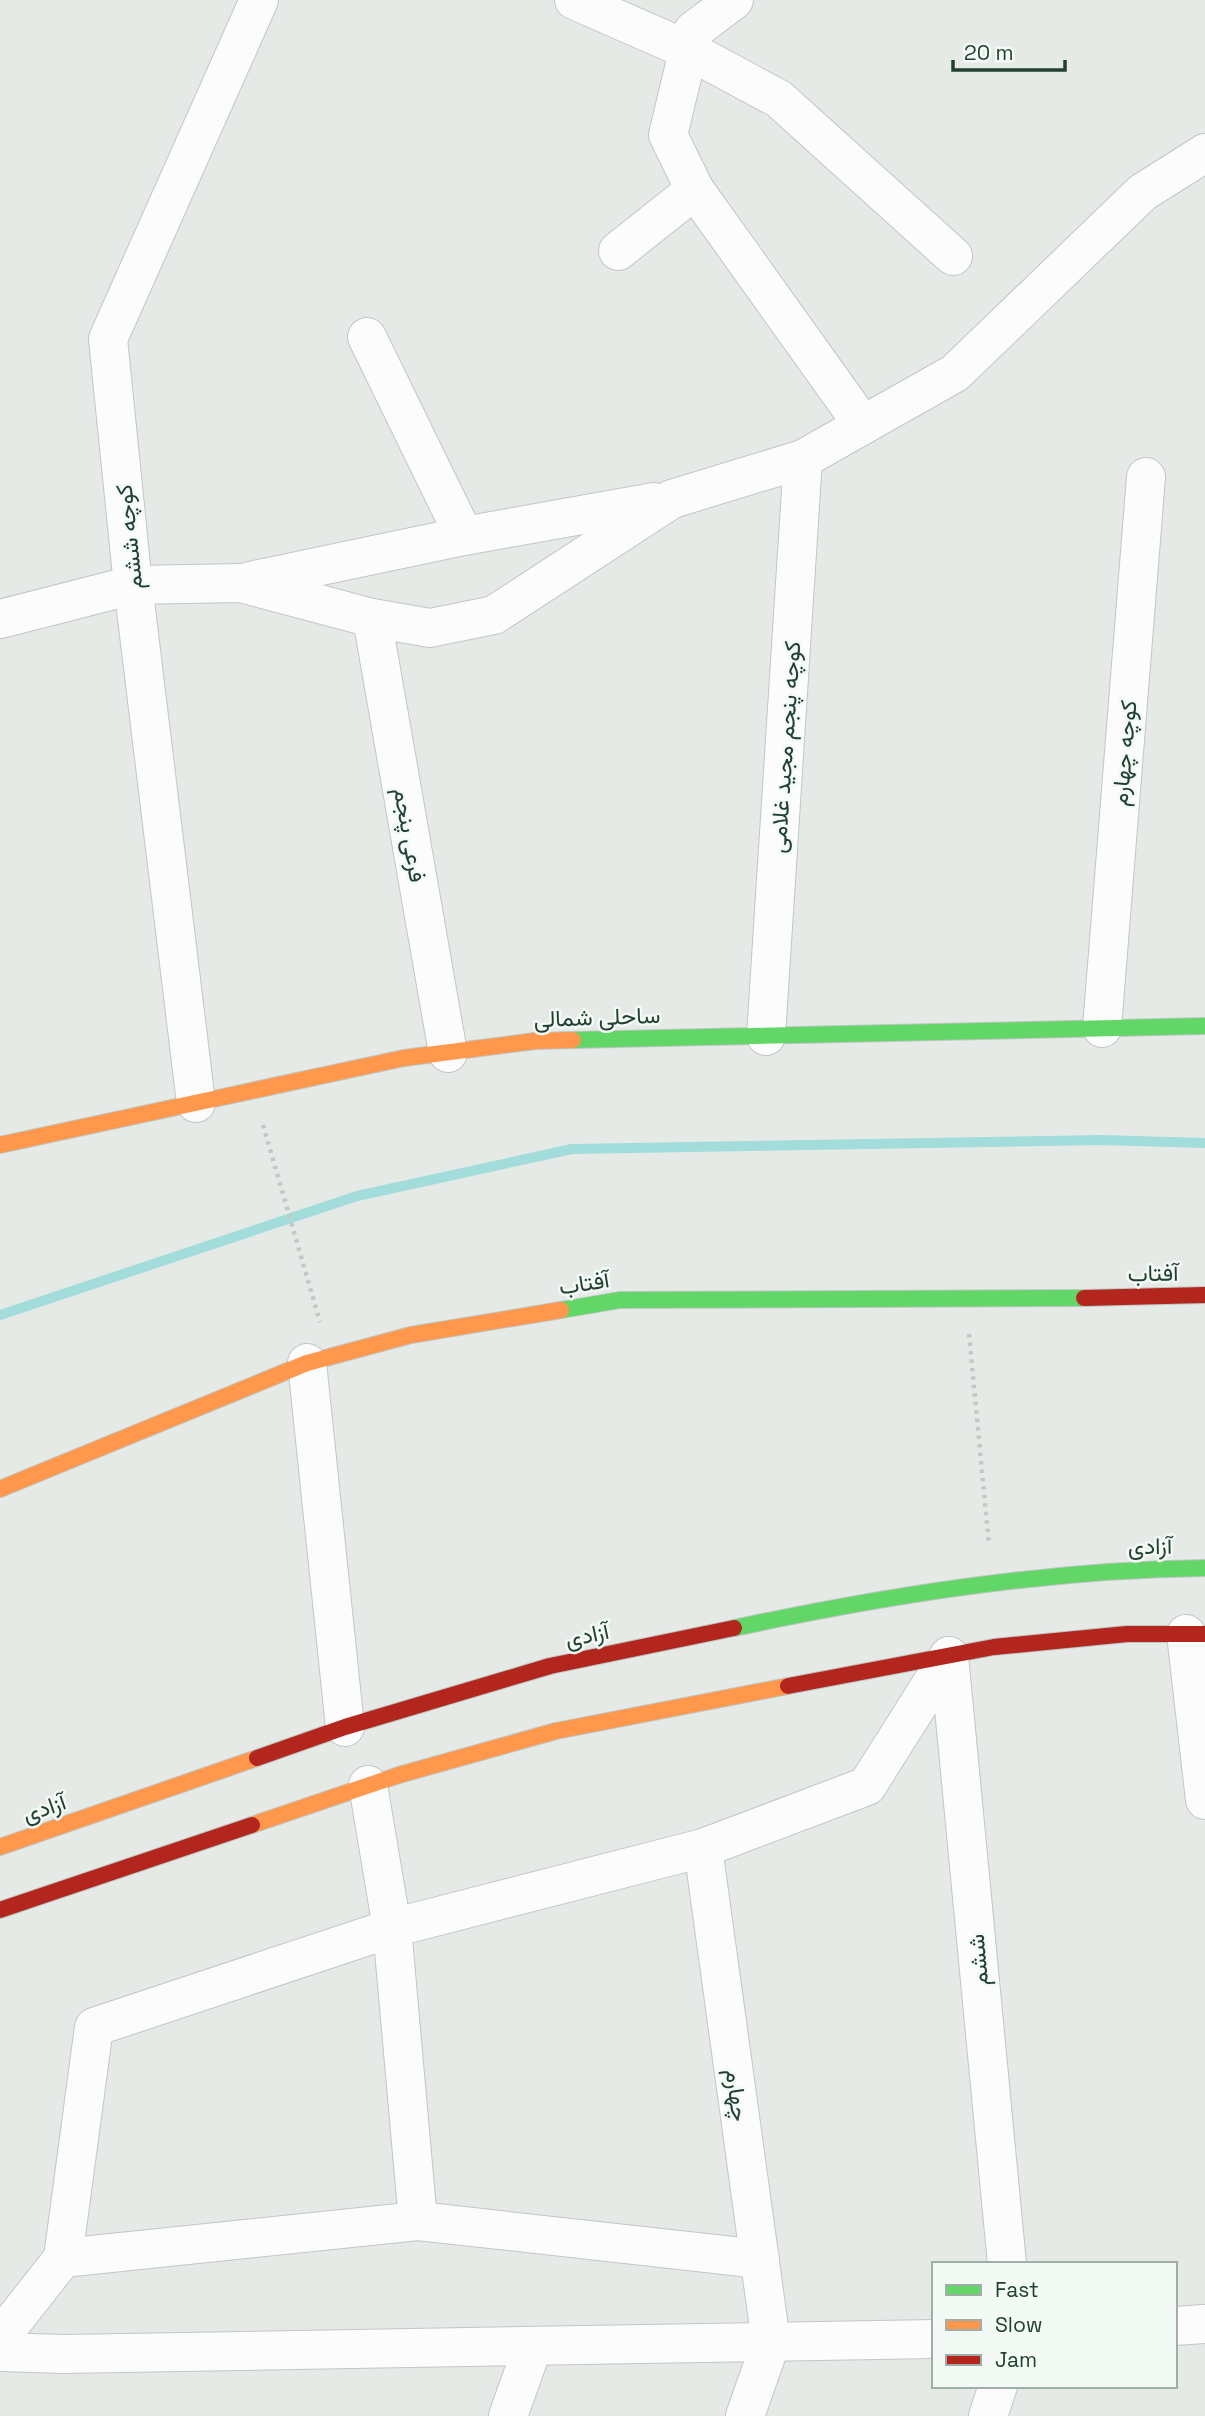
<svg xmlns="http://www.w3.org/2000/svg" width="1205" height="2416" font-family="'Space Grotesk',Vazirmatn,sans-serif">
	<style>
		.lines { fill: none; stroke-linecap: round; stroke-linejoin: round }
		.stream { stroke: #a2dcdb; stroke-width: 10 }
		.street-casing { stroke: #c2c7c4; stroke-width: 40 }
		.fast-casing { stroke: #bec6c2; stroke-width: 18 }
		.slow-casing { stroke: #bec6c2; stroke-width: 18 }
		.jam-casing { stroke: #bec6c2; stroke-width: 18 }
		.path { stroke: #c1cac5; stroke-width: 4.5; stroke-dasharray: 3.5 5; stroke-linecap: butt }
		.street { stroke: #fbfcfb; stroke-width: 38 }
		.fast { stroke: #63d668; stroke-width: 16 }
		.slow { stroke: #ff974d; stroke-width: 16 }
		.jam { stroke: #b3261e; stroke-width: 16 }
		.labels { text-anchor: middle; stroke-width: 5; stroke-linejoin: round; paint-order: stroke }
		.street-label { font-size: 23px; fill: #213f32; stroke: #f3f9f5 }
	</style>
	<rect width="100%" height="100%" fill="#e5eae7"/>
	<g class="lines">
		<!-- stream -->
		<polyline class="stream" points="0,1315 357,1196 572,1149 1101,1140 1205,1143"/>
		<!-- street casing -->
		<g class="street-casing">
			<g id="street">
				<polyline points="574,0 688,50 779,99 953,256"/>
				<polyline points="734,0 693,31 668,135 695,190 863,425"/>
				<polyline points="618,251 695,190"/>
				<polyline points="367,337 464,536"/>
				<polyline points="250,581 464,536 654,502"/>
				<polyline points="372,618 448,1053"/>
				<polyline points="0,619 133,585 241,583 372,618 430,628 494,615 672,499 803,459 955,373 1143,192 1205,153"/>
				<polyline points="1102,1028 1146,477"/>
				<polyline points="766,1036 803,459"/>
				<polyline points="196,1103 133,585 108,339 259,0"/>
				<polyline points="307,1363 345,1727"/>
				<polyline points="1186,1634 1205,1800"/>
				<polyline points="949,1656 1007,2264"/>
				<polyline points="368,1785 392,1928 418,2221"/>
				<polyline points="703,1848 771,2342 745,2416"/>
				<polyline points="63,2258 94,2027 392,1928 703,1848 867,1786 949,1656"/>
				<polyline points="1175,2326 1205,2324"/>
				<polyline points="0,2338 63,2258 418,2221 760,2259"/>
				<polyline points="0,2352 64,2354 934,2339"/>
				<polyline points="508,2416 533,2346"/>
				<polyline points="988,2416 998,2386"/>
			</g>
		</g>
		<!-- fast casing -->
		<g class="fast-casing">
			<g id="fast">
				<polyline points="573,1040 1205,1026"/>
				<polyline points="561,1310 620,1300 1084,1298"/>
				<path d="M734,1628C889,1595 1047,1570 1205,1568"/>
			</g>
		</g>
		<!-- slow casing -->
		<g class="slow-casing">
			<g id="slow">
				<polyline points="0,1145 404,1058 535,1041 573,1040"/>
				<polyline points="0,1489 307,1363 411,1335 561,1310"/>
				<polyline points="252,1825 399,1775 556,1731 788,1686"/>
				<polyline points="0,1847 257,1758"/>
			</g>
		</g>
		<!-- jam casing -->
		<g class="jam-casing">
			<g id="jam">
				<polyline points="1084,1298 1205,1295"/>
				<polyline points="788,1686 994,1647 1127,1634 1205,1634"/>
				<polyline points="257,1758 345,1727 550,1666 734,1628"/>
				<polyline points="0,1910 252,1825"/>
			</g>
		</g>
		<!-- path -->
		<g class="path">
			<polyline points="263,1125 320,1322"/>
			<polyline points="969,1334 989,1545"/>
		</g>
		<!-- street -->
		<use href="#street" class="street"/>
		<!-- fast -->
		<use href="#fast" class="fast"/>
		<!-- slow -->
		<use href="#slow" class="slow"/>
		<!-- jam -->
		<use href="#jam" class="jam"/>
	</g>
	<g class="labels">
		<!-- street labels -->
		<g class="street-label">
			<text transform="translate(129 537) rotate(-96)" y="8">کوچه ششم</text>
			<text transform="translate(785 747) rotate(-86)" y="8">کوچه پنجم مجید غلامی</text>
			<text transform="translate(1124 753) rotate(-85)" y="8">کوچه چهارم</text>
			<text transform="translate(410 835) rotate(80)" y="8">فرعی پنجم</text>
			<text transform="translate(597 1017) rotate(-2)" y="8">ساحلی شمالی</text>
			<text transform="translate(1153 1273) rotate(-1)" y="8">آفتاب</text>
			<text transform="translate(584 1283) rotate(-9)" y="8">آفتاب</text>
			<text transform="translate(1150 1546) rotate(-1)" y="8">آزادی</text>
			<text transform="translate(587 1635) rotate(-12)" y="8">آزادی</text>
			<text transform="translate(44 1808) rotate(-19)" y="8">آزادی</text>
			<text transform="translate(978 1960) rotate(-95)" y="8">ششم</text>
			<text transform="translate(737 2095) rotate(82)" y="8">چهارم</text>
		</g>
	</g>
	<!-- legend -->
	<rect x="932" y="2262" width="245" height="126" fill="#f3f9f5" stroke="#9fafa7" stroke-width="2"/>
	<rect x="946" y="2285" width="35" height="10" fill="#63d668" stroke="#9fafa7" stroke-width="2"/>
	<text x="995" y="2297" font-size="21" fill="#213f32">Fast</text>
	<rect x="946" y="2320" width="35" height="10" fill="#ff974d" stroke="#9fafa7" stroke-width="2"/>
	<text x="995" y="2332" font-size="21" fill="#213f32">Slow</text>
	<rect x="946" y="2355" width="35" height="10" fill="#b3261e" stroke="#9fafa7" stroke-width="2"/>
	<text x="995" y="2367" font-size="21" fill="#213f32">Jam</text>
	<!-- scale -->
	<path d="M953 60v10h112v-10" fill="none" stroke="#213f32" stroke-width="3.5"/>
	<text x="964" y="60" font-size="21" fill="#213f32" stroke="#f3f9f5" stroke-width="5" paint-order="stroke">20 m</text>
</svg>
